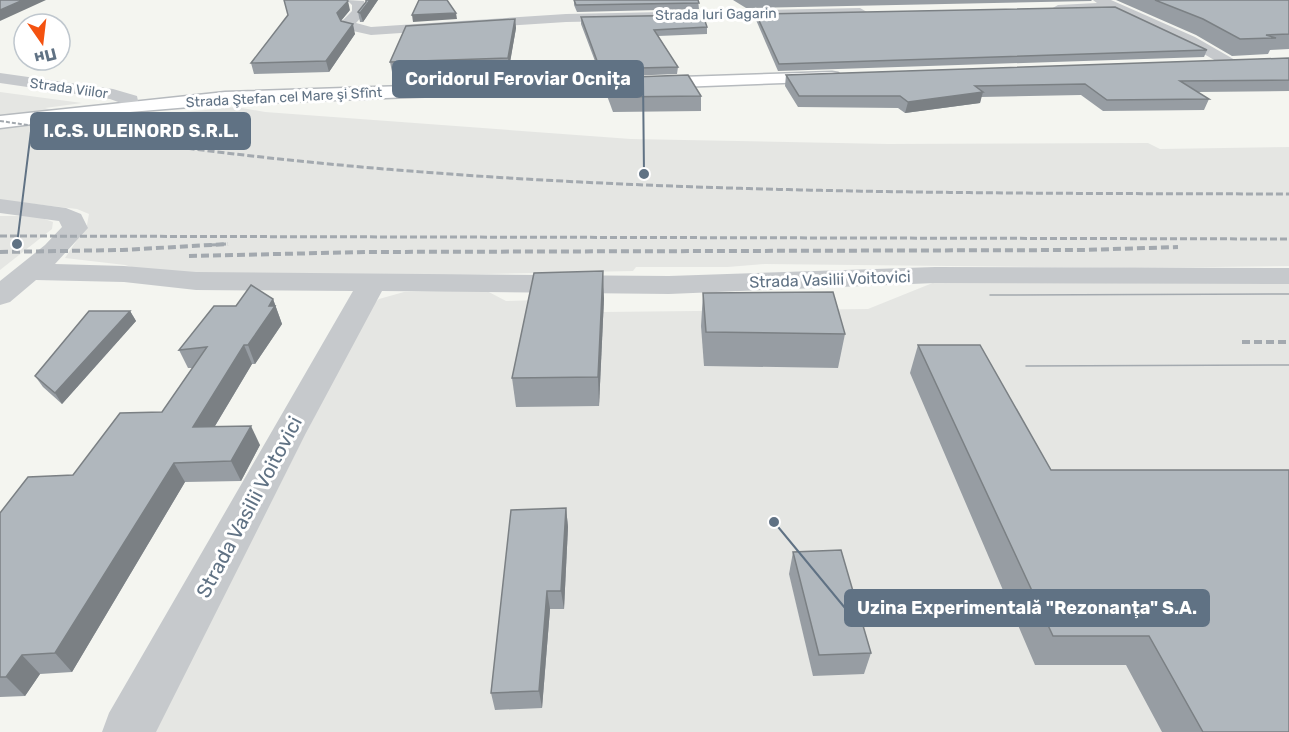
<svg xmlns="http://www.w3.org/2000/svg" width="1289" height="732" font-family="Rubik,sans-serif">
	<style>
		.built { fill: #e5e6e3 }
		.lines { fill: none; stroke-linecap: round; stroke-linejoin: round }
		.primary-casing { stroke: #b6babe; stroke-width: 3 }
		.minor { fill: #c6c9cc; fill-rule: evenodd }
		.primary { fill: #fff; fill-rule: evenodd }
		.tram { stroke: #a3a9af; stroke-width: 1.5 }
		.rail-far2 { stroke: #a3a9af; stroke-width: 2; stroke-dasharray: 4 2; stroke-linecap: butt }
		.rail-far1 { stroke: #a3a9af; stroke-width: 3; stroke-dasharray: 7 3; stroke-linecap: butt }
		.rail { stroke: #a3a9af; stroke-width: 4; stroke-dasharray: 8 4; stroke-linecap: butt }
		.wall { fill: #979da3 }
		.shaded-wall { fill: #7b8084 }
		.building { fill: #b0b7bd; stroke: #7b8084; stroke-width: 1.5 }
		.labels { text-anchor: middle; stroke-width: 6; stroke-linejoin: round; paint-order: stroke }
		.far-street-label { font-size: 14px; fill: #607284; stroke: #fff }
		.street-label { font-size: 16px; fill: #607284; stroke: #fff }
		.near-street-label { font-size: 20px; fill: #607284; stroke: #fff }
		.leader { fill: none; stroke: #607284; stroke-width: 2 }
		.callout-dot { fill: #607284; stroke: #fff; stroke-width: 2 }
		.callout { fill: #607284; stroke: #607284; stroke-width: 2 }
		.callout-label { font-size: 18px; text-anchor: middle; font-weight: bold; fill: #fff }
	</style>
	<rect width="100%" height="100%" fill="#f4f5f0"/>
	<!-- built -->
	<g class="built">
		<polygon points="0,92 82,103 45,108 92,121 236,107 265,112 631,139 888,144 1148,143 1160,149 1289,147 1289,266 1133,268 765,264 728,267 636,267 633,271 391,276 154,274 125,265 65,258 87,225 89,214 77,209 0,200"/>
		<polygon points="0,216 36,216 53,222 52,229 0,270"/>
		<polygon points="935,282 1289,284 1289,732 153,732 371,306 379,299 404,292 485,290 506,301 604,298 604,312 868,309"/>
	</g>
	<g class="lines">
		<!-- primary casing -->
		<g class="primary-casing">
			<polygon id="primary" points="832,72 838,73 841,77 838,81 225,104 130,112 0,128 0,116 225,92"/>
		</g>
		<!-- minor -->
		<g class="minor">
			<polygon points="347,0 364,1 366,12 356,23 371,27 566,14 860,8 867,12 860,16 566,22 371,35 344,29 341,22 352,11 352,5"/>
			<polygon points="1093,0 1111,0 1195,37 1242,64 1240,68 1228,68 1185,43 1113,11 1058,13 1051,9 1058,5 1097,3"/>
			<polygon points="0,73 113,89 137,96 139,106 130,112 123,110 121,103 110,99 0,83"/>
			<polygon points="0,199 66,208 81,214 88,228 55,264 124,266 196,272 669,276 935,267 1289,268 1289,284 935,283 669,294 382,291 306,433 156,732 102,732 109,713 353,291 196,290 124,282 36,280 10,302 0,305 0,281 45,245 62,227 59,221 0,213"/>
		</g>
		<!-- primary -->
		<use href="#primary" class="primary"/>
		<!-- tram -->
		<g class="tram">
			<polyline points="990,295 1289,294"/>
			<polyline points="1026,366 1289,365"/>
		</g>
		<!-- rail-far2 -->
		<polyline class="rail-far2" points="0,121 159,144"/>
		<!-- rail-far1 -->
		<g class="rail-far1">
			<path d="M148,143C526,195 908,193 1289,194"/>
			<polyline points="0,236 1289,239"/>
			<polyline points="209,245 228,244"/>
		</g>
		<!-- rail -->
		<g class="rail">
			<polyline points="0,252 122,250 228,244"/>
			<polyline points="189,256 367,252 1085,250 1178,247"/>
			<polyline points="1242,342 1289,342"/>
		</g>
	</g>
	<!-- wall -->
	<g class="wall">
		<polygon points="366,0 378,0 363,22 360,22 358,12 366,2"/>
		<polygon points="574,0 698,0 699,9 577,12 574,5"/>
		<polygon points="733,0 1092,0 1091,1 746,8"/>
		<polygon points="1116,0 1289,0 1289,49 1270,50 1268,54 1232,56 1196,35"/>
		<polygon points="350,10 341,21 355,34 329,72 254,74 251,63"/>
		<polygon points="756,14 1207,50 1204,57 778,71 756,20"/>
		<polygon points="581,17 707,27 707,34 658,36 678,67 677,74 601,77 581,24"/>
		<polygon points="515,19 516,28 509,68 392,72 390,62"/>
		<polygon points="1289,58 1289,91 1198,92 1209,99 1204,110 1103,111 1081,95 981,97 980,103 905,113 898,108 798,107 785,86 786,75"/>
		<polygon points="606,78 701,96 701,111 613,112 606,93"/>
		<polygon points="703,293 845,334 838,368 704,366 701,326"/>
		<polygon points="604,298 599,406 516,407 512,378"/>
		<polygon points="273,299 282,324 255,364 252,364 215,426 260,445 241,481 185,482 72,672 40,674 25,696 0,697 0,513 73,475 162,412 193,368 188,368 179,350 236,306"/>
		<polygon points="130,311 136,321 62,404 43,387 35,376"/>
		<polygon points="918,345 1051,470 1289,732 1162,732 1126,665 1035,665 910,373"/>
		<polygon points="566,508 568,527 564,609 550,609 542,708 495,710 491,693"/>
		<polygon points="793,552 871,653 864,674 813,676 789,574"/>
	</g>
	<!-- shaded-wall -->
	<g class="shaded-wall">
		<polygon points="23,0 46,0 0,21 0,10"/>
		<polygon points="370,0 378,0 363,22 360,13"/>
		<polygon points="348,1 350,10 339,23 337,13"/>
		<polygon points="456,13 457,19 413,22 412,15"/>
		<polygon points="515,19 516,28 509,68 508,58"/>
		<polygon points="353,24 355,34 329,72 326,61"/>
		<polygon points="983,92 980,103 905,113 908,102"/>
		<polygon points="603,271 604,298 599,406 598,377"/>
		<polygon points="273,299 282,324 255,364 248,345"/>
		<polygon points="130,311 136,321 62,404 55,393"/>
		<polygon points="244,345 252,364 203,446 193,427"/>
		<polygon points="251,426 260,445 241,481 231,461"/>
		<polygon points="174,463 185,482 72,672 55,653"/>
		<polygon points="566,508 568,527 564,609 561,591"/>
		<polygon points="547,591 550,609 542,708 539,691"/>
		<polygon points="22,655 40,674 25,696 6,677"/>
	</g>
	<!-- building -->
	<g class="building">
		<polygon points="0,0 23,0 0,10"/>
		<polygon points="284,0 347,0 348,1 337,13 341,21 353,24 326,61 251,63 288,15"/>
		<polygon points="366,0 370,0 360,13 358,12 366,2"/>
		<polygon points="419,0 447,0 456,13 412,15"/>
		<polygon points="574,0 698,0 699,3 576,5"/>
		<polygon points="1155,0 1289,0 1289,34 1266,35 1276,38 1240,39 1203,19"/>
		<polygon points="1115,7 1207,50 779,64 756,14"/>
		<polygon points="703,15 707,27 654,30 678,67 600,69 581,17"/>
		<polygon points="515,19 508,58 390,62 406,26"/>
		<polygon points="1289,58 1289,80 1180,81 1209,99 1107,100 1085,84 975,86 983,92 908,102 900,96 799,96 786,75"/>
		<polygon points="688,75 701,96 613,97 606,78"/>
		<polygon points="603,271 598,377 512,378 534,273"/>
		<polygon points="251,285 273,299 269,306 275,306 248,345 244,345 193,427 251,426 231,461 174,463 55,653 22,655 6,677 0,677 0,513 28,477 73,475 120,413 162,412 207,347 179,350 214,306 236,306"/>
		<polygon points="833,292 845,334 706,332 703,293"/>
		<polygon points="89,311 130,311 55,393 35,376"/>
		<polygon points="918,345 980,345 1051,470 1289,470 1289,732 1203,732 1149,636 1053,636"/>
		<polygon points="566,508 561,591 547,591 539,691 491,693 511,510"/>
		<polygon points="841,550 871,653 819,655 793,552"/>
	</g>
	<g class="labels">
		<!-- far-street labels -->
		<g class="far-street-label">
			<text transform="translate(716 14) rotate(-1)" y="5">Strada Iuri Gagarin</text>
			<text transform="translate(69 88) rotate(8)" y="5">Strada Viilor</text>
			<text transform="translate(284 97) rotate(-3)" y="5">Strada Ştefan cel Mare şi Sfînt</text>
		</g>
		<!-- street labels -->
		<g class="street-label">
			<text transform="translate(830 279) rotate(-2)" y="6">Strada Vasilii Voitovici</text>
		</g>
		<!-- near-street labels -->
		<g class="near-street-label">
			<text transform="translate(249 507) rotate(-62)" y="7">Strada Vasilii Voitovici</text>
		</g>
	</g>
	<!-- callouts -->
	<path class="leader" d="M644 174L643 79M17 244L31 131M774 522L845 608"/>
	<g class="callout-dot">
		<circle cx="644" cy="174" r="6"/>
		<circle cx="17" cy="244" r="6"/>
		<circle cx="774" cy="522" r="6"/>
	</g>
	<g class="callout">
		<rect x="393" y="61" width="250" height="36" rx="6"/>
		<rect x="31" y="113" width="219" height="36" rx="6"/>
		<rect x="845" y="590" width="364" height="36" rx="6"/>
	</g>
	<g class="callout-label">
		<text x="518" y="85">Coridorul Feroviar Ocnița</text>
		<text x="141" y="137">I.C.S. ULEINORD S.R.L.</text>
		<text x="1027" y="614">Uzina Experimentală "Rezonanţa" S.A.</text>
	</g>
	<!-- north arrow -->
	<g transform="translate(42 42) rotate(166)"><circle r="28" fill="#ffffff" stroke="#bfc7ce" stroke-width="1.5"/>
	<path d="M0-4.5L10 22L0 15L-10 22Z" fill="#f45210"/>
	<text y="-9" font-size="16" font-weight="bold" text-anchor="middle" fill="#607284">Пн</text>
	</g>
</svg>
